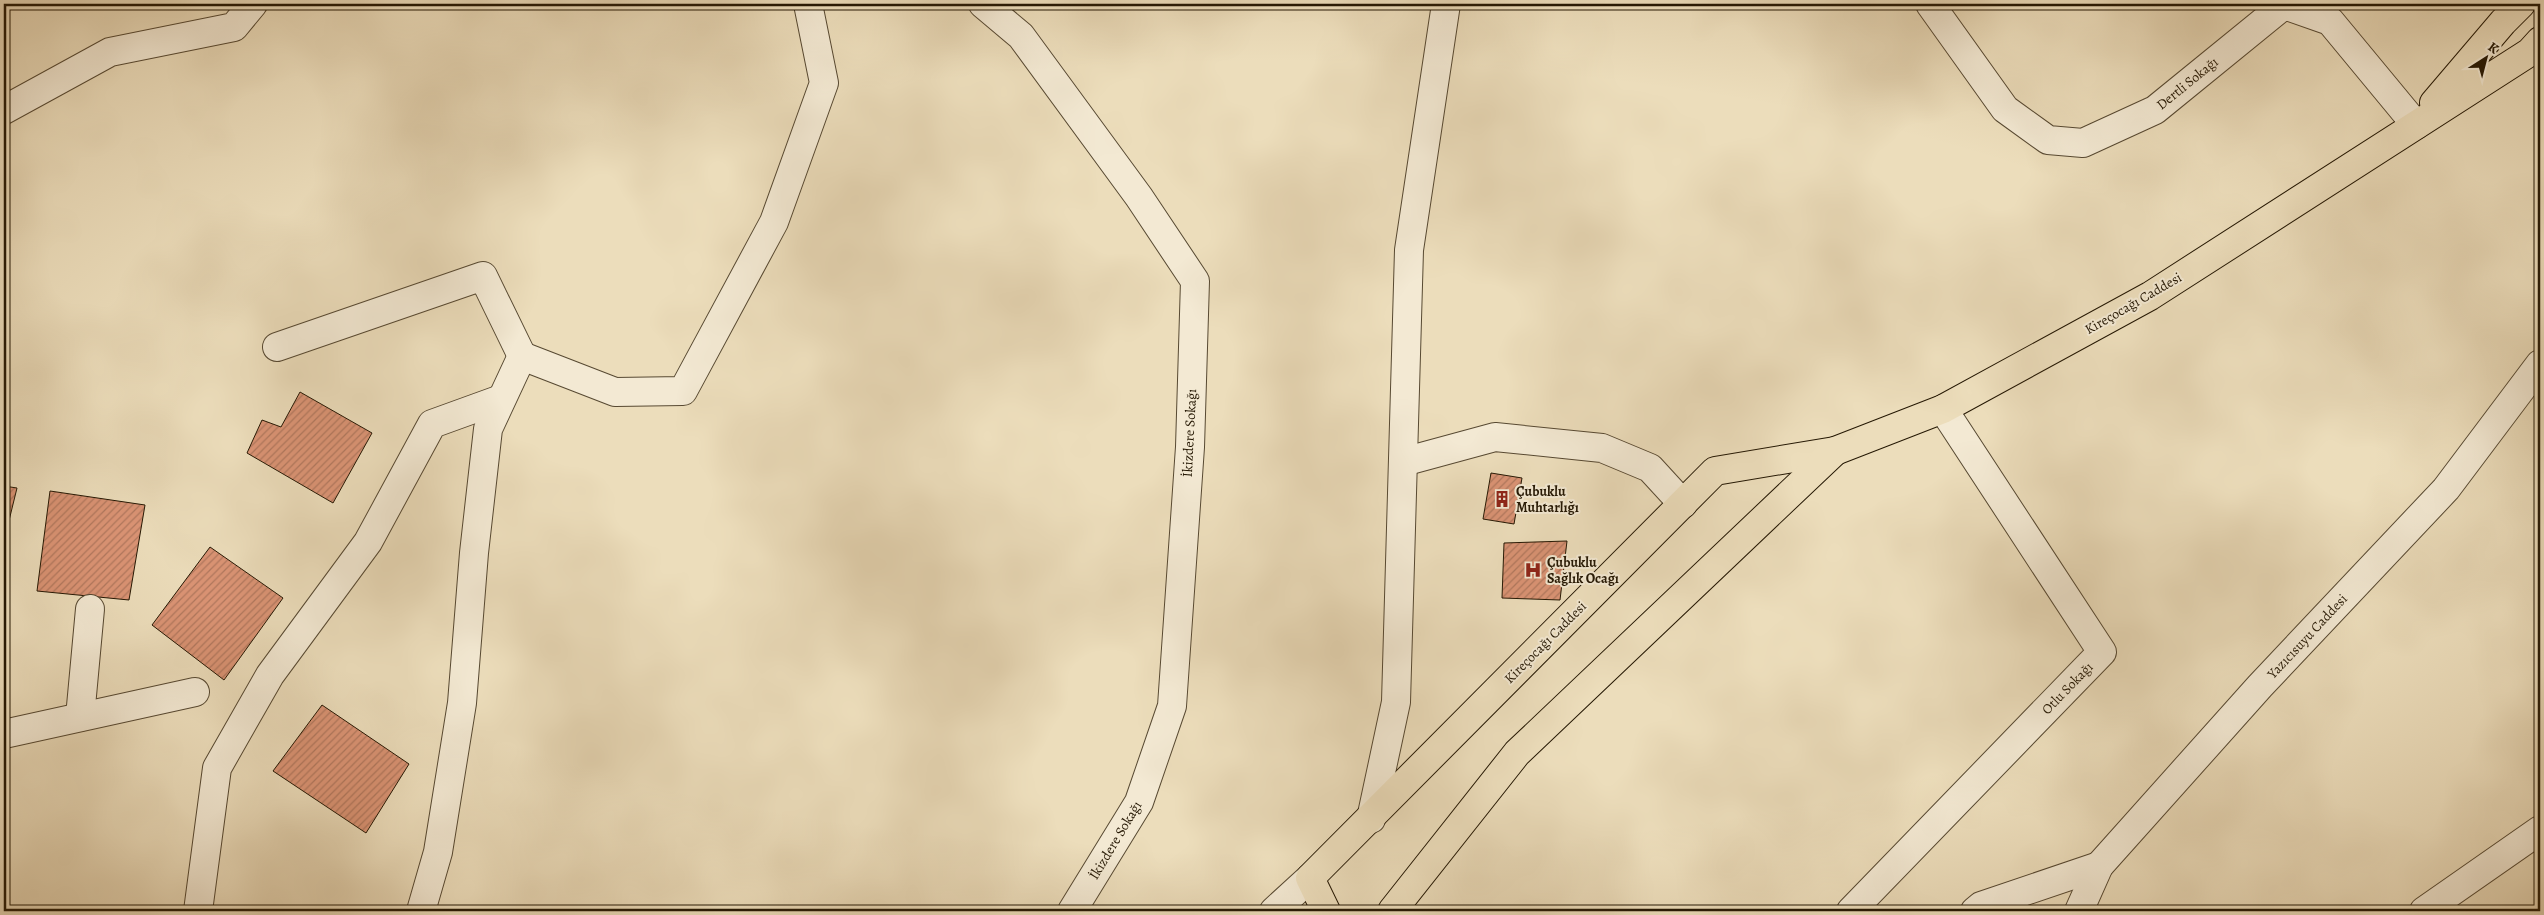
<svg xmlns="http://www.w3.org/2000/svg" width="2544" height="915" font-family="Alegreya,serif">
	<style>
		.building { fill: url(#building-hatch); stroke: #251804 }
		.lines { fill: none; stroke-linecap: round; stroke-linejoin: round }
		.minor-casing { stroke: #574932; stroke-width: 30 }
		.major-casing { stroke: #251804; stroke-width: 30 }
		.minor { stroke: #f3e9d3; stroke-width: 28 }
		.major { stroke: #ecddbb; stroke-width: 28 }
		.labels { text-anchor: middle; stroke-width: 4; stroke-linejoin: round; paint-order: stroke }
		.street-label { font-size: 14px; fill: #251804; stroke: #f3e9d3 }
		.poi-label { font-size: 14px; font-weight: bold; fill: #251804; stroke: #f3e9d3; text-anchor: start }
	</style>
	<defs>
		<pattern id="building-hatch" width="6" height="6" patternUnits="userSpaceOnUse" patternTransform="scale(1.25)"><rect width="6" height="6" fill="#db9475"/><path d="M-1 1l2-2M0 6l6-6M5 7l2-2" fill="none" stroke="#b1785e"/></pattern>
	</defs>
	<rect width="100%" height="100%" fill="#ecddbb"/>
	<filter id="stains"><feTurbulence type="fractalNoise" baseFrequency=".004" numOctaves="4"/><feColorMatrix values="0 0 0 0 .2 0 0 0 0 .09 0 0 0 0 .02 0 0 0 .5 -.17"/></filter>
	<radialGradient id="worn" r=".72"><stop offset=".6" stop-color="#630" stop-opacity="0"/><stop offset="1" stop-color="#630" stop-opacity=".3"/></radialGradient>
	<!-- building -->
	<g class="building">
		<polygon points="300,392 372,433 333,503 247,453 262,420 281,427"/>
		<polygon points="1491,473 1522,478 1514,524 1483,519"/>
		<polygon points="4,486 17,488 4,541"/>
		<polygon points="50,491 145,505 129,600 37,591"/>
		<polygon points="1567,541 1560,600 1502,598 1504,543"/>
		<polygon points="210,547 283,598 224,680 152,625"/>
		<polygon points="322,705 409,764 366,833 273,771"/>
	</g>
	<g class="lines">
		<!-- minor casing -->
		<g class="minor-casing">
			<g id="minor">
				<polyline points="983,4 1021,36 1139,197 1195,281 1190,447 1172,706 1139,802 1072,911"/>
				<polyline points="1930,4 2005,109 2048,140 2083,143 2155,110 2284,5 2330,21 2416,125"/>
				<polyline points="4,110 110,52 234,27 253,4"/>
				<polyline points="277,347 483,276 522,356"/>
				<polyline points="1403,462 1495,437 1602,448 1650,468 1683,504"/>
				<polyline points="80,717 90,609"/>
				<polyline points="4,734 195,692"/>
				<polyline points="1371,819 1396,702 1409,250 1446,4"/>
				<polyline points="198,911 217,768 270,675 368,542 432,424 501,399"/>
				<polyline points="421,911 438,852 462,703 474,553 488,429 522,356 615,392 683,391 774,222 824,83 808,4"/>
				<polyline points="1274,911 1310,878"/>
				<polyline points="1851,911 2102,652 1943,409"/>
				<polyline points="1975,911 1981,906 2099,866"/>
				<polyline points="2079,911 2099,866 2260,686 2446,489 2540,364"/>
				<polyline points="2424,911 2540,830"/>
			</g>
		</g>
		<!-- major casing -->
		<g class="major-casing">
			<g id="major">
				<polyline points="2434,103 2503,22 2521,4"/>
				<polyline points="1326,911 1310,878 1715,471 1835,451 1943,409 2150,296 2530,52 2540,41"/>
				<polyline points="1392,911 1517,753 1835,451"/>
			</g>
		</g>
		<!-- minor -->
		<use href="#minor" class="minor"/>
		<!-- major -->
		<use href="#major" class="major"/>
	</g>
	<!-- icons -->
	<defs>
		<g id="building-bare" transform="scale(1.35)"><path d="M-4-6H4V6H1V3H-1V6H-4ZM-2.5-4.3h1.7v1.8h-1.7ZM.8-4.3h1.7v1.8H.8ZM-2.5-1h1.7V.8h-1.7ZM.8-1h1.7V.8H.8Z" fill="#8f2418" stroke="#f3e9d3" stroke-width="2.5" paint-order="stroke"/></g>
		<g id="hospital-bare" transform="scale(1.35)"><path d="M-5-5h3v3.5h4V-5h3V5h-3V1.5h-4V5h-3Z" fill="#8f2418" stroke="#f3e9d3" stroke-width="2.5" paint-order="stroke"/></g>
	</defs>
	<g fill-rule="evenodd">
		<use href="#building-bare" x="1502" y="499"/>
		<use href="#hospital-bare" x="1533" y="570"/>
	</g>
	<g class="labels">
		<!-- street labels -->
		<g class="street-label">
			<text transform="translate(2187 83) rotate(-39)" y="5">Dertli Sokağı</text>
			<text transform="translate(2133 303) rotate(-30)" y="5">Kireçocağı Caddesi</text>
			<text transform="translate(1189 433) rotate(-87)" y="5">İkizdere Sokağı</text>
			<text transform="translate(2307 636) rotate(-47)" y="5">Yazıcısuyu Caddesi</text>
			<text transform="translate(1545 642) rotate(-45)" y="5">Kireçocağı Caddesi</text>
			<text transform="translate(2067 688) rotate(-46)" y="5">Otlu Sokağı</text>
			<text transform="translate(1115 840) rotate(-59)" y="5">İkizdere Sokağı</text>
		</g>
		<!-- poi labels -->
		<g class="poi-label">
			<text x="1516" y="496">Çubuklu<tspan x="1516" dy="16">Muhtarlığı</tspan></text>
			<text x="1547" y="567">Çubuklu<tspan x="1547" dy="16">Sağlık Ocağı</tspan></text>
		</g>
	</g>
	<!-- margin -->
	<rect width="2544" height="915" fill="none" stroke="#ecddbb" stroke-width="20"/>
	<rect x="5" y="5" width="2534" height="905" fill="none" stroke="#251804" stroke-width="2.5"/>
	<rect x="10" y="10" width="2524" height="895" fill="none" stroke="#251804"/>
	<!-- north arrow -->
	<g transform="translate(2486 58) rotate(36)" stroke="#f3e9d3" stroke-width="4" paint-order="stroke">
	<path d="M0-4L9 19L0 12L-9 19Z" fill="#251804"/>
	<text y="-8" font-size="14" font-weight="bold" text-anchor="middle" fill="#251804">K</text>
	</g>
	<rect width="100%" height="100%" filter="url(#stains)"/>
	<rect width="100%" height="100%" fill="url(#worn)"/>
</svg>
